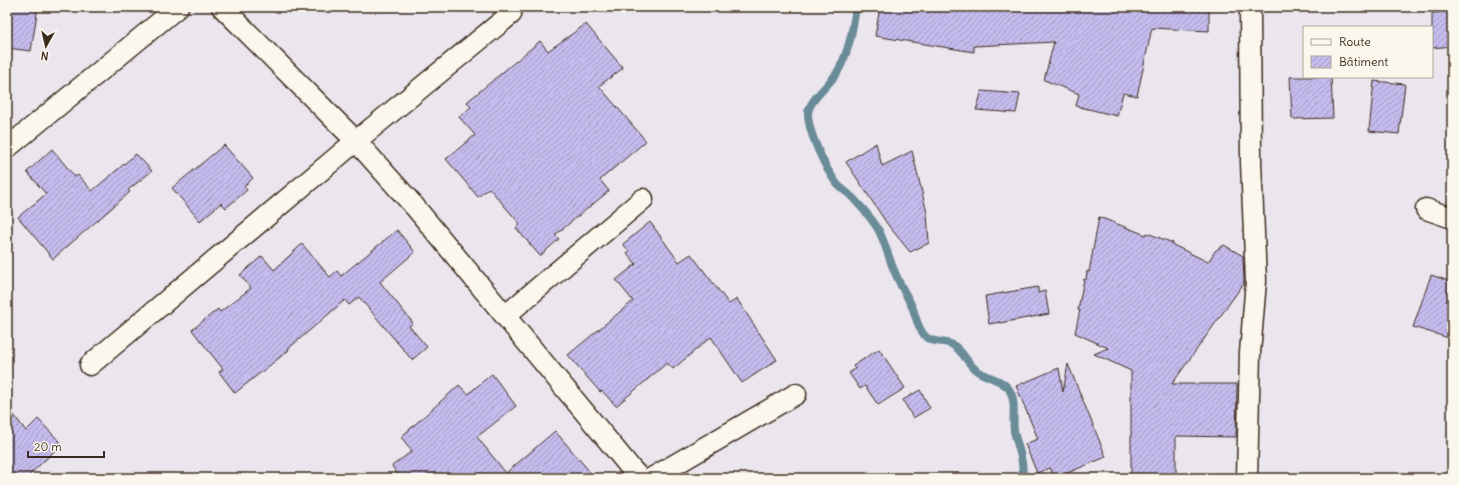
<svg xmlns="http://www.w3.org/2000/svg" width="1459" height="485" font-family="Delius,sans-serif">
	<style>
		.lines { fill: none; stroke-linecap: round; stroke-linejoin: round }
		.stream { stroke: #698c98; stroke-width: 8 }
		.building { fill: url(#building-hatch); stroke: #3b2a1e }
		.street-casing { stroke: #3b2a1e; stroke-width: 23 }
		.street { stroke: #fbf7ec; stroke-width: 20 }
	</style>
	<defs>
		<pattern id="building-hatch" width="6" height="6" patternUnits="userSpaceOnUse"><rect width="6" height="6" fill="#c5bcee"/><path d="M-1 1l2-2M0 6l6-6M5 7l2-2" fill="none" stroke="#a199c0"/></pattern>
	</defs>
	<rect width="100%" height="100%" fill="#ebe5ed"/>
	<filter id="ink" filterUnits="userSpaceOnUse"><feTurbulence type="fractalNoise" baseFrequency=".025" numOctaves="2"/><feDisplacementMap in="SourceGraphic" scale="8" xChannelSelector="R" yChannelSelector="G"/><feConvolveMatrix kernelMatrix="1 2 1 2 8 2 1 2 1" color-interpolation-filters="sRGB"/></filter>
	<g filter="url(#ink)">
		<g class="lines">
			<!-- stream -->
			<path class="stream" d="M856,7C853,28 849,52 838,71C831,84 807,101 808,115C809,134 825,168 837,184C842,189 848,193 853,198C862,208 873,219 879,231C887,247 890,264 898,279C902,289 909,299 913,309C916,318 918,329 925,336C933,344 945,340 953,345C963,351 967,363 976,370C985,377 1002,379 1009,389C1017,402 1012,417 1014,431C1017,446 1025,462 1022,478"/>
		</g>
		<!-- building -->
		<g class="building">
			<polygon points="7,7 38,7 31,51 7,48"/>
			<polygon points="880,7 936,7 958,10 988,8 988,7 1209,7 1209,31 1152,28 1137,96 1123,93 1117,116 1076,106 1079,94 1044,80 1054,42 974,46 974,52 875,36"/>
			<polygon points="1452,11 1452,46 1432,48 1432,13"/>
			<polygon points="586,24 623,68 599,86 646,141 600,180 609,191 555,235 559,239 540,256 516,228 520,224 489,188 478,197 446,159 475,135 459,117 471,107 467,102 540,41 548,51"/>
			<polygon points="1290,77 1331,77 1333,118 1292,119"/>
			<polygon points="1374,81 1405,84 1399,134 1369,131"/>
			<polygon points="982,91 1020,94 1016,113 976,110"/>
			<polygon points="876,143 882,166 912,151 927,213 929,243 910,252 888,225 846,162"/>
			<polygon points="224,145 253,178 244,186 247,190 226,208 221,203 200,221 172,188"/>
			<polygon points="52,149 75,177 78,175 92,191 136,154 152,171 128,190 130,192 53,259 18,217 46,194 27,172"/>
			<polygon points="1099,217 1146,235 1147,233 1173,243 1173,245 1208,262 1215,251 1224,245 1243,256 1244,283 1172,384 1237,384 1236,437 1176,436 1176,478 1131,478 1131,371 1094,354 1108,348 1075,333 1080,310 1078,310 1084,279 1086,280 1087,271 1089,272"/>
			<polygon points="650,222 679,262 691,254 729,304 737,299 777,360 742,383 711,337 673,369 667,363 616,406 602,391 600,392 568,355 633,301 616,280 636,264 627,253 629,251 623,244"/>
			<polygon points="397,230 415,252 380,282 413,323 409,326 427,347 412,360 359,297 349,305 345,300 288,349 289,350 235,393 219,372 223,369 192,330 218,309 220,312 251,288 240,275 262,256 274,270 302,244 330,277 337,271 341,276"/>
			<polygon points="1431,275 1452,282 1452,339 1413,327"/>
			<polygon points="1038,287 1038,293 1045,291 1049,314 1000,323 1000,322 989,324 985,296"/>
			<polygon points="879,349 905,388 878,405 865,386 860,389 849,373 855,369 853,366"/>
			<polygon points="1068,364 1106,457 1055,478 1050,468 1037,473 1025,444 1038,439 1016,386 1059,368 1063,392"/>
			<polygon points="492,374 516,406 477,437 506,473 555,431 595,478 400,478 392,466 412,451 401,437 459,385 468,394"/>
			<polygon points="920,390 930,408 913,418 903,400"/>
			<polygon points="7,406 26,431 38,419 62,444 26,478 7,478"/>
		</g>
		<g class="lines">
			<!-- street casing -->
			<g class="street-casing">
				<g id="street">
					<polyline points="222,7 356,141 415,207 634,472 640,478"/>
					<polyline points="7,148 178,7"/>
					<polyline points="1426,209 1452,218"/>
					<polyline points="505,316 643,199"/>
					<polyline points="90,365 356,141 511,14 511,7"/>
					<polyline points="652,478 796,394"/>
					<polyline points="1247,478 1250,353 1256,281 1251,162 1250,7"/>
				</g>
			</g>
			<!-- street -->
			<use href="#street" class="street"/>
		</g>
	</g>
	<!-- margin -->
	<rect width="1459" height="485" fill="none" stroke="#fbf7ec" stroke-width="24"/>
	<rect x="12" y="12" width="1435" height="461" fill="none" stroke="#3b2a1e" stroke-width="1.5" filter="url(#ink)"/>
	<!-- legend -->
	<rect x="1303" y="26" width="130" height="52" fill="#fbf7ec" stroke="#aea59a"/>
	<rect x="1311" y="39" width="20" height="6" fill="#fbf7ec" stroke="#aea59a"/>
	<text x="1339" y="46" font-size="12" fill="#3b2a1e">Route</text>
	<rect x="1311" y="56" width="20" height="12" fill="url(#building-hatch)" stroke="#aea59a"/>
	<text x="1339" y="66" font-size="12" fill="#3b2a1e">Bâtiment</text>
	<!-- north arrow -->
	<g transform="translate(46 46) rotate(188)" stroke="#fbf7ec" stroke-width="3" paint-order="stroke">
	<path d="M0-3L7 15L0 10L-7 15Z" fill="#3b2a1e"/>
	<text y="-6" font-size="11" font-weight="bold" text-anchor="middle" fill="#3b2a1e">N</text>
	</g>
	<!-- scale -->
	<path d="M28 451v6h76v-6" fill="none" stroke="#3b2a1e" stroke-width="2"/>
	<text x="34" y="451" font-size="12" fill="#3b2a1e" stroke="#fbf7ec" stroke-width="3" paint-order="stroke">20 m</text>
</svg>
